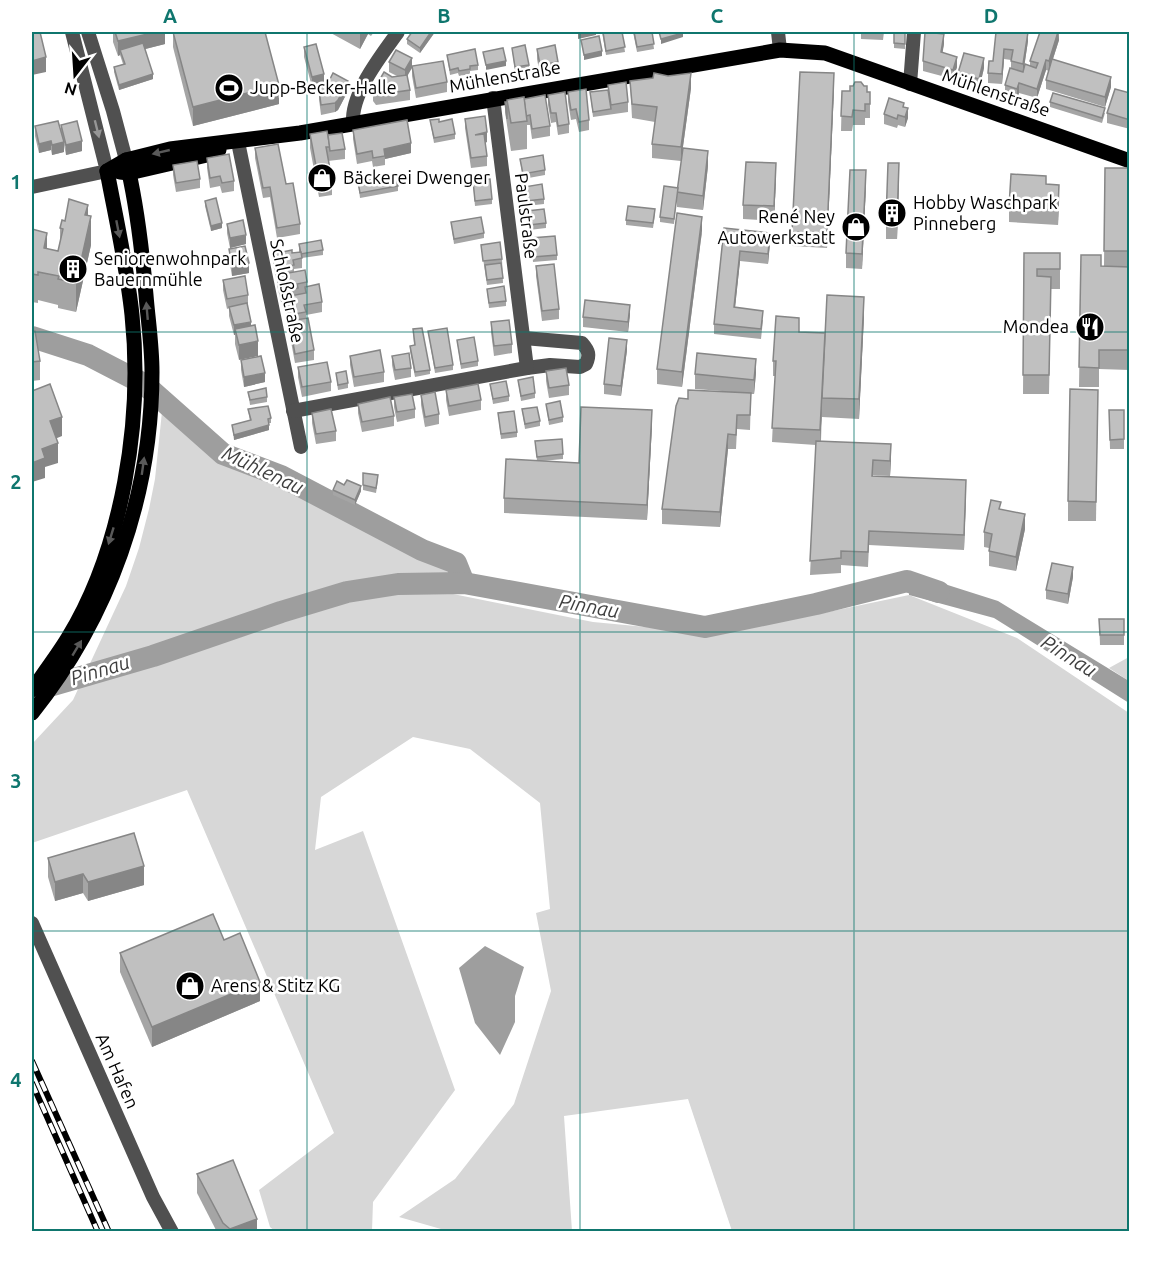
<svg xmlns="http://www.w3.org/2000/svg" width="1161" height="1263" font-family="Ubuntu,sans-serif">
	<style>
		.green { fill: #d7d7d7 }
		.water { fill: #9e9e9e }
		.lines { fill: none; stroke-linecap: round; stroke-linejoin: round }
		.river { stroke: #9e9e9e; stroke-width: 22 }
		.minor { stroke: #505050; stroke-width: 14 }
		.major { stroke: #000; stroke-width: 15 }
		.rail-casing { stroke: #000; stroke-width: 6 }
		.rail { stroke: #fff; stroke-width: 4; stroke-dasharray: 11; stroke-linecap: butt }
		.wall { fill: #a5a5a5 }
		.shaded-wall { fill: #868686 }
		.building { fill: #c0c0c0; stroke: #868686; stroke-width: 1.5 }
		.oneway { fill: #969696 }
		.oneway2 { fill: #595959 }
		.grid { fill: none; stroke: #0f766e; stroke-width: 1.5; stroke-opacity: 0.55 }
		.labels { text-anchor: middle; stroke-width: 5; stroke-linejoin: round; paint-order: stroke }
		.street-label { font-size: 18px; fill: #000; stroke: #fff }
		.poi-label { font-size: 18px; fill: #000; stroke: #fff; text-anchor: start }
		.water-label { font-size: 20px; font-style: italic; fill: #3f3f3f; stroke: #fff }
		.neatline { fill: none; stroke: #0f766e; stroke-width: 2 }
		.grid-label { font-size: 20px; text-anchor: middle; font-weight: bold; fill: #0f766e }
	</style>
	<rect width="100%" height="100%" fill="#fff"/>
	<!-- green -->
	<g class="green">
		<polygon points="163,402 223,454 281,476 422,550 456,563 464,583 398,584 352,592 453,594 593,622 689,631 799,618 909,595 1017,638 1129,713 1129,1231 732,1231 688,1099 564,1116 572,1231 448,1231 399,1217 455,1179 514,1104 551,991 536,913 550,909 540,803 470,749 413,737 321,797 315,850 363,831 455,1090 373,1202 372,1231 276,1232 270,1227 259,1190 334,1133 187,790 32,843 32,744 73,700 126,586 139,548 149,509 155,479"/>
		<polygon points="1129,657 1129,681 1109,668"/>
	</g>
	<!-- water -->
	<g class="water">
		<polygon points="910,573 998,601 1129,681 1129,703 994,618 909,595"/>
		<polygon points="485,946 524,967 515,996 515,1022 500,1055 475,1023 459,968"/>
	</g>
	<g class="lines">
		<!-- river -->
		<g class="river">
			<polyline points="32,337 88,355 144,384 223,454 281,476 422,550 456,563 464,583"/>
			<polyline points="36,690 153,656 281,612 347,592 398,584 464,583 705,627 816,604 907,581 939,592"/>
		</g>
		<!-- minor -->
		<g class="minor">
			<polyline points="88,32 113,111 126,160"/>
			<polyline points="778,32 780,50"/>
			<polyline points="910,84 914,32"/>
			<path d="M353,123C351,93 381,56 398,32"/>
			<polyline points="238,142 301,447"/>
			<polyline points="32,187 107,171 72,32"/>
			<path d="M524,338L582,343C589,351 590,355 586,364L580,367L550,365L527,368"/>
			<polyline points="293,411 527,368 493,98"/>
			<polyline points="32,923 153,1197 172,1232"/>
		</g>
		<!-- major -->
		<g class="major">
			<polyline points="107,171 126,160 170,149 300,133 780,50 825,53 1130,161"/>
			<polyline points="120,172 129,173 207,155 219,150"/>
			<path d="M32,690C44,673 57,656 68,638C123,548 143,419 132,315C127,267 116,219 107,171"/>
			<path d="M32,713C109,617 152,496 152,372C152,346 148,320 146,295C142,249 137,204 126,160"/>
		</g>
		<!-- rail casing -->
		<g class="rail-casing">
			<g id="rail">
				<polyline points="32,1061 109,1232"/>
				<polyline points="32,1083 98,1232"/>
			</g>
		</g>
		<!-- rail -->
		<use href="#rail" class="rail"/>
	</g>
	<!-- wall -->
	<g class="wall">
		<polygon points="113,32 165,32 165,44 145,49 153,79 119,90 114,72 114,67 123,64 120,55 118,56 113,42"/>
		<polygon points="173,32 265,32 279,104 193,126 173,47"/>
		<polygon points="329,32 374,32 371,36 368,34 360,49"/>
		<polygon points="412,32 435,32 420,53 407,44 407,39"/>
		<polygon points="602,32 622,32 625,52 606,55"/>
		<polygon points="633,32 652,32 654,49 637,52"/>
		<polygon points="861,32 884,32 883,40 861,39"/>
		<polygon points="894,32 905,32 905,49 894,48"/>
		<polygon points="996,32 1028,41 1024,68 1030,66 1030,61 1059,32 1059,40 1053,59 1111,87 1105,107 1046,89 1046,80 1049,71 1046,70 1037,98 1019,93 1017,99 1005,95 1005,85 1011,68 1011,60 1004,59 1002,84 988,83 988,73 993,61"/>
		<polygon points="944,44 942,53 957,67 953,79 923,71 923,61"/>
		<polygon points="304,47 324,84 312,87 304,57"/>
		<polygon points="512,48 529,65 529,70 515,72"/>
		<polygon points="537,49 558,62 558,72 540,75 537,59"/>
		<polygon points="447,55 478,65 478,70 470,71 470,74 459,76 458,73 450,75"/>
		<polygon points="412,58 407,76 410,90 410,100 376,105 373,101 373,91 392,77 397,76 389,72 389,62"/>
		<polygon points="412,66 447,82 447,92 416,98 412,76"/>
		<polygon points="984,68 979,89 958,83 958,73"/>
		<polygon points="630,81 691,88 681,161 652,158 652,144 655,122 632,118"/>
		<polygon points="608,85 628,102 628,112 593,117 590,92 608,90"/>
		<polygon points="834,88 827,248 792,246 792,232"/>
		<polygon points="319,89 348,91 338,110 335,112 321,115 319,99"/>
		<polygon points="842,91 870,92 870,118 865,118 865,125 853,125 852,131 841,131"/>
		<polygon points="568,92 589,120 589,130 579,132 576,119 571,120 568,102"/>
		<polygon points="1130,93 1130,129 1107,123 1107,113"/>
		<polygon points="548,95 569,124 569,133 558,135 556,122 551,123 548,105"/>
		<polygon points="524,99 550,126 550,136 532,139 530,125 527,125 527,149 511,151 505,112 505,102"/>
		<polygon points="1050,102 1105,113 1102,123 1050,107"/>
		<polygon points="904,107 908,118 905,127 898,125 897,128 884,124 884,114"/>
		<polygon points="465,119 487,142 485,143 487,156 487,166 471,168 465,128"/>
		<polygon points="430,120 439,122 455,134 455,139 434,143"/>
		<polygon points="61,125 82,151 66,155 64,145 64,152 52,155 51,150 39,153 35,136 35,126 61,133"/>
		<polygon points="353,130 411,153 385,159 385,165 373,167 372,161 357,164 353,139"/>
		<polygon points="310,134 328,135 345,149 345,159 328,161 332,180 332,195 319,197 310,148"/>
		<polygon points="255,148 300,224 300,234 277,238 270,197 263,198 255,158"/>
		<polygon points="207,158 234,181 234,191 222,193 220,186 210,188 207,168"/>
		<polygon points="520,159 545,170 545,175 523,179"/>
		<polygon points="173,165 200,179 200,188 176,192 173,175"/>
		<polygon points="708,166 703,210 677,207 677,196 674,224 660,222 660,217 678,188"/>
		<polygon points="1105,168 1130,168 1130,370 1099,369 1099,387 1079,387 1081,255 1101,266 1104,266"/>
		<polygon points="776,178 774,221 743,219 743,205"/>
		<polygon points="473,181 492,199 492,204 475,206"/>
		<polygon points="358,182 398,186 398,191 360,198"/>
		<polygon points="899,182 897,239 886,239 886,220"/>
		<polygon points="1046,184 1059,199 1058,225 1009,222 1009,207"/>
		<polygon points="866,185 862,269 846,268 846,253"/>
		<polygon points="524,187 544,199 544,204 526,206"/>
		<polygon points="205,201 222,228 211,231 205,206"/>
		<polygon points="527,211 546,223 546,228 529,230"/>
		<polygon points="655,214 653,228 626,225 626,220"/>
		<polygon points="88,215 91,245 76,312 58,308 58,305 38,300 38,303 32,302 32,229 47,249 58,251 60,242 60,228 65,221"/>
		<polygon points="451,222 484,233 484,238 454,244"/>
		<polygon points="227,224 246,244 230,248 227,233"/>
		<polygon points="724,228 770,243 768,264 740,261 735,308 763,320 761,339 714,334 714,324"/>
		<polygon points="702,231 682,387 657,384 657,369"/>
		<polygon points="531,238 557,255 557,260 533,262"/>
		<polygon points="299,244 323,250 323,255 302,258 302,268 294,269 294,272 307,282 307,286 322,302 322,312 306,315 306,318 314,350 314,360 295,363 289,331 289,325 285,307 285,301 281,302 277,285 277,278 276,278 273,264 273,254 292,253 299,252"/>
		<polygon points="481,245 502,259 503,283 487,285"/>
		<polygon points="229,249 249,273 232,276 229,259"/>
		<polygon points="1024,253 1060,253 1060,289 1051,289 1049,394 1023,394"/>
		<polygon points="536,266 559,309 559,319 542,321 536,276"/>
		<polygon points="223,280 248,295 248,304 247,305 239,360 235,344 235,335 234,335 229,316 229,308 227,309 223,290"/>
		<polygon points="487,289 506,301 506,306 489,308"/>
		<polygon points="630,314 628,332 583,327 583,317"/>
		<polygon points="864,316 859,419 822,417 822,410 821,441 891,459 890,476 873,475 873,476 966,495 964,550 869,545 868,567 841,565 841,573 810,575 816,445 772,442 775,376 773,376 773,361 799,332 825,333"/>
		<polygon points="491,322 512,344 512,353 494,356 491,332"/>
		<polygon points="413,329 430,370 430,374 415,377 410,351 410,346 414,345"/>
		<polygon points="32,331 40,361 40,380 32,381"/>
		<polygon points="428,331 453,365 453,370 435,373"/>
		<polygon points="457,340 478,361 478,366 461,369"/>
		<polygon points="627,350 621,396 604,394 604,384"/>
		<polygon points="350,356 384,372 384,382 354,387 350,365"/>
		<polygon points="392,356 411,368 411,377 395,380 392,365"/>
		<polygon points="241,360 265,382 244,387 241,370"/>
		<polygon points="298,367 331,382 331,391 302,397 298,377"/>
		<polygon points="546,371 569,385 569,395 549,398 546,381"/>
		<polygon points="336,373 348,383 348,388 338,390"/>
		<polygon points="756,373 754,394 751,394 750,430 737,429 736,449 728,449 720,527 662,524 662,509 688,399 722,391 695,389 695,374"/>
		<polygon points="518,380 535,393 535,398 521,401"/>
		<polygon points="490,384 509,396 509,401 493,404"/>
		<polygon points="446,390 481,400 481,410 449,416 446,400"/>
		<polygon points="1098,390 1096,521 1068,521 1068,501"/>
		<polygon points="248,392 267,397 267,402 250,405"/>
		<polygon points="421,395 439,414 439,424 425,427 421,405"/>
		<polygon points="394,397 415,409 415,418 397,422 394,407"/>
		<polygon points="358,404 394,416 394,426 362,432 358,413"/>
		<polygon points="546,404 563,417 563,422 549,425"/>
		<polygon points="248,409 271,418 271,423 269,423 269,430 234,440 232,425 250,421"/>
		<polygon points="522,409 540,421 540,426 525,429"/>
		<polygon points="1109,410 1124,410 1124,449 1110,449"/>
		<polygon points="312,413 336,431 336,441 316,444 312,423"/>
		<polygon points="498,413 517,432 517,437 501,439"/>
		<polygon points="652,425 647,520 504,513 504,498 537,461 535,441 563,454 563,459 542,461 579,463"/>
		<polygon points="363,473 378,480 376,493 363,490"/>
		<polygon points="344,485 361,491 355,505 333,495 333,490"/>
		<polygon points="1001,509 1025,529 1016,571 989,566 989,548 984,547 984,532"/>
		<polygon points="1073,577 1068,604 1046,599 1046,590"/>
		<polygon points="1099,619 1124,619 1124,645 1100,645"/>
		<polygon points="48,858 144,885 88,901 83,893 55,901 48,877"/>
		<polygon points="224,940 260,1001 152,1047 120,972 120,953"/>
		<polygon points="197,1174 257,1232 217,1232 197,1193"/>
	</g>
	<!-- shaded-wall -->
	<g class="shaded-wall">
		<polygon points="156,32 165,32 165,44 122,55 120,50 120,55 118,56 118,41"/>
		<polygon points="360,32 368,32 368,34 360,49"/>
		<polygon points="431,32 435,32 420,53 420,48"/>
		<polygon points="578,32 596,32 596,35 578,39"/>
		<polygon points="1028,32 1028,41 1023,74 1023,64"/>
		<polygon points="1058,32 1059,40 1049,71 1049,61"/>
		<polygon points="683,33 683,37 661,44 661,39"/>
		<polygon points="944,34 944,44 941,62 941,52"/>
		<polygon points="1004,49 1004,59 1002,84 1002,74"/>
		<polygon points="602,51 602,56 584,60 584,55"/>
		<polygon points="46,57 46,72 32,75 32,61"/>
		<polygon points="957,57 957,67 953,79 953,70"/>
		<polygon points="412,58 412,68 405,80 405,70"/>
		<polygon points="984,58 984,68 979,89 979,79"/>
		<polygon points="1046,60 1046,70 1037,98 1037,89"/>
		<polygon points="506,61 506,66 486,70 486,65"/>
		<polygon points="691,73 691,88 681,161 681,147"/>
		<polygon points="834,73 834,88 827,248 827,233"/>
		<polygon points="153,74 153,79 119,90 119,85"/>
		<polygon points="324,74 324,84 312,87 312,77"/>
		<polygon points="1111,77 1111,87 1105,107 1105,97"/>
		<polygon points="348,81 348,91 338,110 335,112 335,103"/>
		<polygon points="1019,83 1019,93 1017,99 1017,89"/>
		<polygon points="279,85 279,104 193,126 193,107"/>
		<polygon points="908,108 908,118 905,127 905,117"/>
		<polygon points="487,132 487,142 475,145 475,135"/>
		<polygon points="51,141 51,150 39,153 39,144"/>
		<polygon points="82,141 82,151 66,155 66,145"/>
		<polygon points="64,142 64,152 52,155 52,145"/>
		<polygon points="411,143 411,153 385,159 384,149"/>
		<polygon points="708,151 708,166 703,210 703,196"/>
		<polygon points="776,163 776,178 774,221 774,206"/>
		<polygon points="899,163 899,182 897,239 897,220"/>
		<polygon points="866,170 866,185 862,269 862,254"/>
		<polygon points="1059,185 1059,199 1058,225 1058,210"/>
		<polygon points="88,205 88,231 91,216 91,245 76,312 76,283 85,215"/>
		<polygon points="702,217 702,231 682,387 682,372"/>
		<polygon points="222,223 222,228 211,231 211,226"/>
		<polygon points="47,233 47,261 44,248"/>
		<polygon points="770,233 770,243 768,264 768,254"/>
		<polygon points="246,235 246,244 230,248 230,238"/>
		<polygon points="740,251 740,261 734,317 734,307"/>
		<polygon points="249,263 249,273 232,276 232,266"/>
		<polygon points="864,297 864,316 859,419 859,399"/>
		<polygon points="630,305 630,314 628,332 628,322"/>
		<polygon points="251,322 251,331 235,329 235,335 234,335 234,325"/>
		<polygon points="627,340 627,350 621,396 621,386"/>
		<polygon points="258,341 258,356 239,360 239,345"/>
		<polygon points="756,359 756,373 754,394 754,380"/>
		<polygon points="265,373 265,382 244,387 244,377"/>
		<polygon points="822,398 822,410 820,445 820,430"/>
		<polygon points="652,410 652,425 647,520 647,505"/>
		<polygon points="62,417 62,436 50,441 50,421"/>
		<polygon points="269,425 269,430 234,440 234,435"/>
		<polygon points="728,434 728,449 720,527 720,512"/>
		<polygon points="58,443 58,463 45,467 45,478 32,482 32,463 42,449"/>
		<polygon points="891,444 891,459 890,476 890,461"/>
		<polygon points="966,480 966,495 964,550 964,535"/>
		<polygon points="361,486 361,491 355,505 355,500"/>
		<polygon points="1025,514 1025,529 1016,571 1016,557"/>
		<polygon points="1073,567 1073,577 1068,604 1068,594"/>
		<polygon points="144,866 144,885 88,901 88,882"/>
		<polygon points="83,874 83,893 55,901 55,882"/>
		<polygon points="260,982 260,1001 152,1047 152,1027"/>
		<polygon points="257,1219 257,1232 230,1232 230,1229"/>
	</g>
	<!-- building -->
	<g class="building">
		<polygon points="32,32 40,32 46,57 32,61"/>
		<polygon points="115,32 156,32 118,41"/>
		<polygon points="173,32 265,32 279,85 193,107"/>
		<polygon points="412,32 431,32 420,48 407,39"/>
		<polygon points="603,32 622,32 625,47 606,51"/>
		<polygon points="634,32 652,32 654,44 637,47"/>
		<polygon points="659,32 682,32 683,33 661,39"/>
		<polygon points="894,32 905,32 905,44 894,43"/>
		<polygon points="925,32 944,34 941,52 957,57 953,70 923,61"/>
		<polygon points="996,32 1028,32 1023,64 1011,61 1013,50 1004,49 1002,74 988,73 989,61 993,61"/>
		<polygon points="1040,32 1058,32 1049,61 1046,60 1037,89 1019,83 1017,89 1005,85 1010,68 1023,72 1025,64 1036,68 1038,63 1030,61"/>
		<polygon points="599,36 602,51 584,55 581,40"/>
		<polygon points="143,43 153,74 119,85 114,67 125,64 120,50"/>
		<polygon points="316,44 324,74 312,77 304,47"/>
		<polygon points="525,45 529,65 515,67 512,48"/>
		<polygon points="555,45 558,62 540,65 537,49"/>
		<polygon points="503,48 506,61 486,65 483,52"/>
		<polygon points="475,49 478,65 470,66 470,69 459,71 458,68 450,70 447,55"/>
		<polygon points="396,50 412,58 405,70 389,62"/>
		<polygon points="964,53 984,58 979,79 958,73"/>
		<polygon points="1052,59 1111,77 1105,97 1046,80"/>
		<polygon points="443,61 447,82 416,88 412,66"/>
		<polygon points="384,72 392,77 407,75 410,90 376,95 373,91"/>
		<polygon points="800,72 834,73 827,233 792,232"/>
		<polygon points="333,73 348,81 338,100 335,103 321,105 319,89 327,85"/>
		<polygon points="654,73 668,76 691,73 681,147 652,144 657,107 632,104 630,81 653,78"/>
		<polygon points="626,82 628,102 611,105 608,85"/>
		<polygon points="855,82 861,82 864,86 867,86 867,92 870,92 870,104 865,104 865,111 853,110 852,117 841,116 842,91 850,91 850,86 853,86"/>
		<polygon points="586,89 589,120 579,122 576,109 571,110 568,92"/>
		<polygon points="1115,89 1130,93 1130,120 1107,113"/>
		<polygon points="608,90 611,109 593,112 590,92"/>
		<polygon points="565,92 569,124 558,126 556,113 551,113 548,95"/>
		<polygon points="1053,93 1105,108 1102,118 1050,102"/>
		<polygon points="545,95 550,126 532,129 530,115 526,116 524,99"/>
		<polygon points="524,97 527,121 511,123 507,100"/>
		<polygon points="889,98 904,103 903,107 908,108 905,117 898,115 897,119 884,114"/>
		<polygon points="505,102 507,102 507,119"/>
		<polygon points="485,116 487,132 475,135 484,134 487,156 471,158 465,119"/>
		<polygon points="439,119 439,122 452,119 455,134 434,138 430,120"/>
		<polygon points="407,120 411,143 384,149 385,156 373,158 372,151 357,154 353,130"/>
		<polygon points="58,121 64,142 52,145 51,141 39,144 35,126"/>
		<polygon points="77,121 82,141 66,145 61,125"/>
		<polygon points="327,131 330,147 326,147 332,180 319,182 310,134"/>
		<polygon points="342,133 345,149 330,151 328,135"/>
		<polygon points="278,144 286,184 293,183 300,224 277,228 270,187 263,188 255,148"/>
		<polygon points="683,148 708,151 703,196 677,192"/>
		<polygon points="229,154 234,181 222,183 220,176 210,178 207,158"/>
		<polygon points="543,155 545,170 523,174 520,159"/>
		<polygon points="197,161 200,179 176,183 173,165"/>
		<polygon points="746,162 776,163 774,206 743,205"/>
		<polygon points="888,163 899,163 897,220 886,220"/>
		<polygon points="1105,168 1130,168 1130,251 1104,251"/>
		<polygon points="850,170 866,170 862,254 846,253"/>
		<polygon points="1011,174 1046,176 1046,184 1059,185 1058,210 1009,207"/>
		<polygon points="396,176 398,186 360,193 358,182"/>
		<polygon points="490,179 492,199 475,201 473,181"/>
		<polygon points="542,184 544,199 526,201 524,187"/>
		<polygon points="664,186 678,188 674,219 660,217"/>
		<polygon points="216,198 222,223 211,226 205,201"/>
		<polygon points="69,199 88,205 85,215 91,216 76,283 58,279 59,276 38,272 38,275 32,274 32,229 47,233 44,248 58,251 63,229 60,228 62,220 65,221"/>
		<polygon points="628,206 655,209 653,223 626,220"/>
		<polygon points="544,209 546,223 529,225 527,211"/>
		<polygon points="677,213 702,217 682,372 657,369"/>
		<polygon points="481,217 484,233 454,239 451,222"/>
		<polygon points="243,220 246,235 230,238 227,224"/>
		<polygon points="724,228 770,233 768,254 740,251 734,307 763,311 761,329 714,324"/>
		<polygon points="555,236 557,255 533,257 531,238"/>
		<polygon points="321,240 323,250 301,254 299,244"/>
		<polygon points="500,242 502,259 483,261 481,245"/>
		<polygon points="245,246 249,263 232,266 229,249"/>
		<polygon points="292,250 292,253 301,252 302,258 293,260 294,265 276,268 273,254"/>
		<polygon points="1024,253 1060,253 1060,269 1037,269 1037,276 1051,277 1049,375 1023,375"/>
		<polygon points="1081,255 1101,255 1101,266 1130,267 1130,350 1099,350 1099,368 1079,367"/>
		<polygon points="501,263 503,278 487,280 485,265"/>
		<polygon points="554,264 559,309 542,311 536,266"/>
		<polygon points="305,270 307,282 297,284 298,288 281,292 277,275"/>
		<polygon points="245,276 248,295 227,299 223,280"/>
		<polygon points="319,284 322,302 304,305 306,312 289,315 285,297 306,293 305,287"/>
		<polygon points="504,286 506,301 489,303 487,289"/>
		<polygon points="827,295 864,297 859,399 822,398"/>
		<polygon points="585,300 630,305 628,322 583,317"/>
		<polygon points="247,303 251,322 234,325 229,307"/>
		<polygon points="776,316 799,318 799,332 825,333 820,430 772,428 776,361 773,361"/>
		<polygon points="308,318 314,350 295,354 289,321"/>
		<polygon points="509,320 512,344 494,346 491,322"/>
		<polygon points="255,325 258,341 239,345 235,329"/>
		<polygon points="422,328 430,370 415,372 410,346 415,345 413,329"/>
		<polygon points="447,328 453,365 435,368 428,331"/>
		<polygon points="32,331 35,331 40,361 32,362"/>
		<polygon points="474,337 478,361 461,364 457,340"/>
		<polygon points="609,338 627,340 621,386 604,384"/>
		<polygon points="380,350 384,372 354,377 350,356"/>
		<polygon points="409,353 411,368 395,370 392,356"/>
		<polygon points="697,353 756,359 754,380 695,374"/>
		<polygon points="261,356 265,373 244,377 241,360"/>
		<polygon points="327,362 331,382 302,387 298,367"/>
		<polygon points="566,368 569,385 549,388 546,371"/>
		<polygon points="346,371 348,383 338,385 336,373"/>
		<polygon points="533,377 535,393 521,396 518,380"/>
		<polygon points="506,381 509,396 493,399 490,384"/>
		<polygon points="50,384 62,417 50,421 58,443 42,449 45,458 32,463 32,391"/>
		<polygon points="478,384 481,400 449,406 446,390"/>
		<polygon points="266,388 267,397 250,400 248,392"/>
		<polygon points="1070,389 1098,390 1096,502 1068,501"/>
		<polygon points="688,390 751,393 750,415 737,415 736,435 728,434 720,512 662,509 676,406 679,398 688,399"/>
		<polygon points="435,392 439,414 425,417 421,395"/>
		<polygon points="412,394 415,409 397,412 394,397"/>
		<polygon points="390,397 394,416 362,422 358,404"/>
		<polygon points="560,401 563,417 549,420 546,404"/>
		<polygon points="268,406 271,418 268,419 269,425 234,435 232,425 251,420 248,409"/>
		<polygon points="537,407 540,421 525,424 522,409"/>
		<polygon points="581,407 652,410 647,505 504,498 506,459 579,463"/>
		<polygon points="331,409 336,431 316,434 312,413"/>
		<polygon points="1109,410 1124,410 1124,439 1110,440"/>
		<polygon points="514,411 517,432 501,434 498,413"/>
		<polygon points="562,439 563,454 537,457 535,441"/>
		<polygon points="816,441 891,444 890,461 873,460 872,476 966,480 964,535 869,531 868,552 841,551 841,558 810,561"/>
		<polygon points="363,473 378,475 376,488 363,485"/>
		<polygon points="347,480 361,486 355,500 333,490 337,481 344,485"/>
		<polygon points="991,500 1001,502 999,509 1025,514 1016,557 989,551 992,534 984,532"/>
		<polygon points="1052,563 1073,567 1068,594 1046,590"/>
		<polygon points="1099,619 1124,619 1124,635 1100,635"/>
		<polygon points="134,833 144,866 88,882 83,874 55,882 48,858"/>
		<polygon points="213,914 224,940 240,933 260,982 152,1027 120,953"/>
		<polygon points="233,1160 257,1219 230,1229 223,1223 197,1174"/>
	</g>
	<!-- one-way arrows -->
	<defs><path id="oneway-solid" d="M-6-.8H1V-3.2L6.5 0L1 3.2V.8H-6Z" transform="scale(1.5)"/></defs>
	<use class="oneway" href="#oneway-solid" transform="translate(97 129) rotate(76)"/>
	<g class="oneway2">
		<use href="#oneway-solid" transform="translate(161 152) rotate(167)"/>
		<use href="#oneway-solid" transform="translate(118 229) rotate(79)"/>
		<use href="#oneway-solid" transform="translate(147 311) rotate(-95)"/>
		<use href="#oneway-solid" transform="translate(143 466) rotate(-82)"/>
		<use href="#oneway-solid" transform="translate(111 536) rotate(107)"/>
		<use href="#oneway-solid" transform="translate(77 648) rotate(-59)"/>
	</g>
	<!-- grid -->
	<path class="grid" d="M307,32V1232M580,32V1232M854,32V1232M32,332H1130M32,632H1130M32,931H1130"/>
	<!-- icons -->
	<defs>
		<g id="stadium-disc" transform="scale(1.5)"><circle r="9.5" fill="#000" stroke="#fff"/><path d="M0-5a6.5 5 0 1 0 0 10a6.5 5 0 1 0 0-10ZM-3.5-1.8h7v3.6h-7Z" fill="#fff"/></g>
		<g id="shop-disc" transform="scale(1.5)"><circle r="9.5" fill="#000" stroke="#fff"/><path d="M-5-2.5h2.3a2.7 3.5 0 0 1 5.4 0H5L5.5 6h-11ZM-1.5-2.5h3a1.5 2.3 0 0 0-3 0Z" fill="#fff"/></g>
		<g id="building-disc" transform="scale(1.5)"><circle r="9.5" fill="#000" stroke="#fff"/><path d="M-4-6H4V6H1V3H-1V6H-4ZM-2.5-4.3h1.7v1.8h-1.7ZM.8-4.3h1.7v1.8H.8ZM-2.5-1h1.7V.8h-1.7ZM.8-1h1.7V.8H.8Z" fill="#fff"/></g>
		<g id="restaurant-disc" transform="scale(1.5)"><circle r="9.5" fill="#000" stroke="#fff"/><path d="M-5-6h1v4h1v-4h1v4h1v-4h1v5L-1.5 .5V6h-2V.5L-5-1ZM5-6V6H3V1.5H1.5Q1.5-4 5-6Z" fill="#fff"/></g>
	</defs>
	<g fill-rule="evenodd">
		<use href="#stadium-disc" x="229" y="88"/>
		<use href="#shop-disc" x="322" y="178"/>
		<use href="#building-disc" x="892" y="213"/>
		<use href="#shop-disc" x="856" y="227"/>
		<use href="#building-disc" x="73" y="269"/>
		<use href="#restaurant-disc" x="1090" y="327"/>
		<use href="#shop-disc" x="190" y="986"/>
	</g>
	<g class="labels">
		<!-- street labels -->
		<g class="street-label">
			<text transform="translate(505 77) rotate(-10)" y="6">Mühlenstraße</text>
			<text transform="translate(996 93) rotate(19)" y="6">Mühlenstraße</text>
			<text transform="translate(526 216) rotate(83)" y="6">Paulstraße</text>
			<text transform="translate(287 291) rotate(78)" y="6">Schloßstraße</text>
			<text transform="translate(117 1071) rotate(66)" y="6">Am Hafen</text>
		</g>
		<!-- poi labels -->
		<g class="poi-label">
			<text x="250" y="94">Jupp-Becker-Halle</text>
			<text x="343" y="184">Bäckerei Dwenger</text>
			<text x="913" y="209">Hobby Waschpark<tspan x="913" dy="21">Pinneberg</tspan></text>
			<text x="835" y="223" text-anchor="end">René Ney<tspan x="835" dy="21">Autowerkstatt</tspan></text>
			<text x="94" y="265">Seniorenwohnpark<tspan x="94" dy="21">Bauernmühle</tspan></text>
			<text x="1069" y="333" text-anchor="end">Mondea</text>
			<text x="211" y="992">Arens &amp; Stitz KG</text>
		</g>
		<!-- water labels -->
		<g class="water-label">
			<text transform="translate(263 470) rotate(25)" y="7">Mühlenau</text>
			<text transform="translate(589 606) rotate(10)" y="7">Pinnau</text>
			<text transform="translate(1069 656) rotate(32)" y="7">Pinnau</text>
			<text transform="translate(100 670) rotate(-17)" y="7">Pinnau</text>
		</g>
	</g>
	<!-- border -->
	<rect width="1161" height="1263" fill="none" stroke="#ffffff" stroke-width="66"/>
	<!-- north arrow -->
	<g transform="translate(75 75) rotate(197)" stroke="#ffffff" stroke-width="4.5" paint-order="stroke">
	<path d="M0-4.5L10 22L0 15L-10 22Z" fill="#000000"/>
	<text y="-9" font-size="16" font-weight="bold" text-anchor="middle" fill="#000000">N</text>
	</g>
	<rect x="33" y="33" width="1095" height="1197" class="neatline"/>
	<g class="grid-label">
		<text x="170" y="23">A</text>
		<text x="444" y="23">B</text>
		<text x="717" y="23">C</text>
		<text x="991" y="23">D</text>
		<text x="16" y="189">1</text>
		<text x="16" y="489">2</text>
		<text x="16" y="788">3</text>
		<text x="16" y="1087">4</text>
	</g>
</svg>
